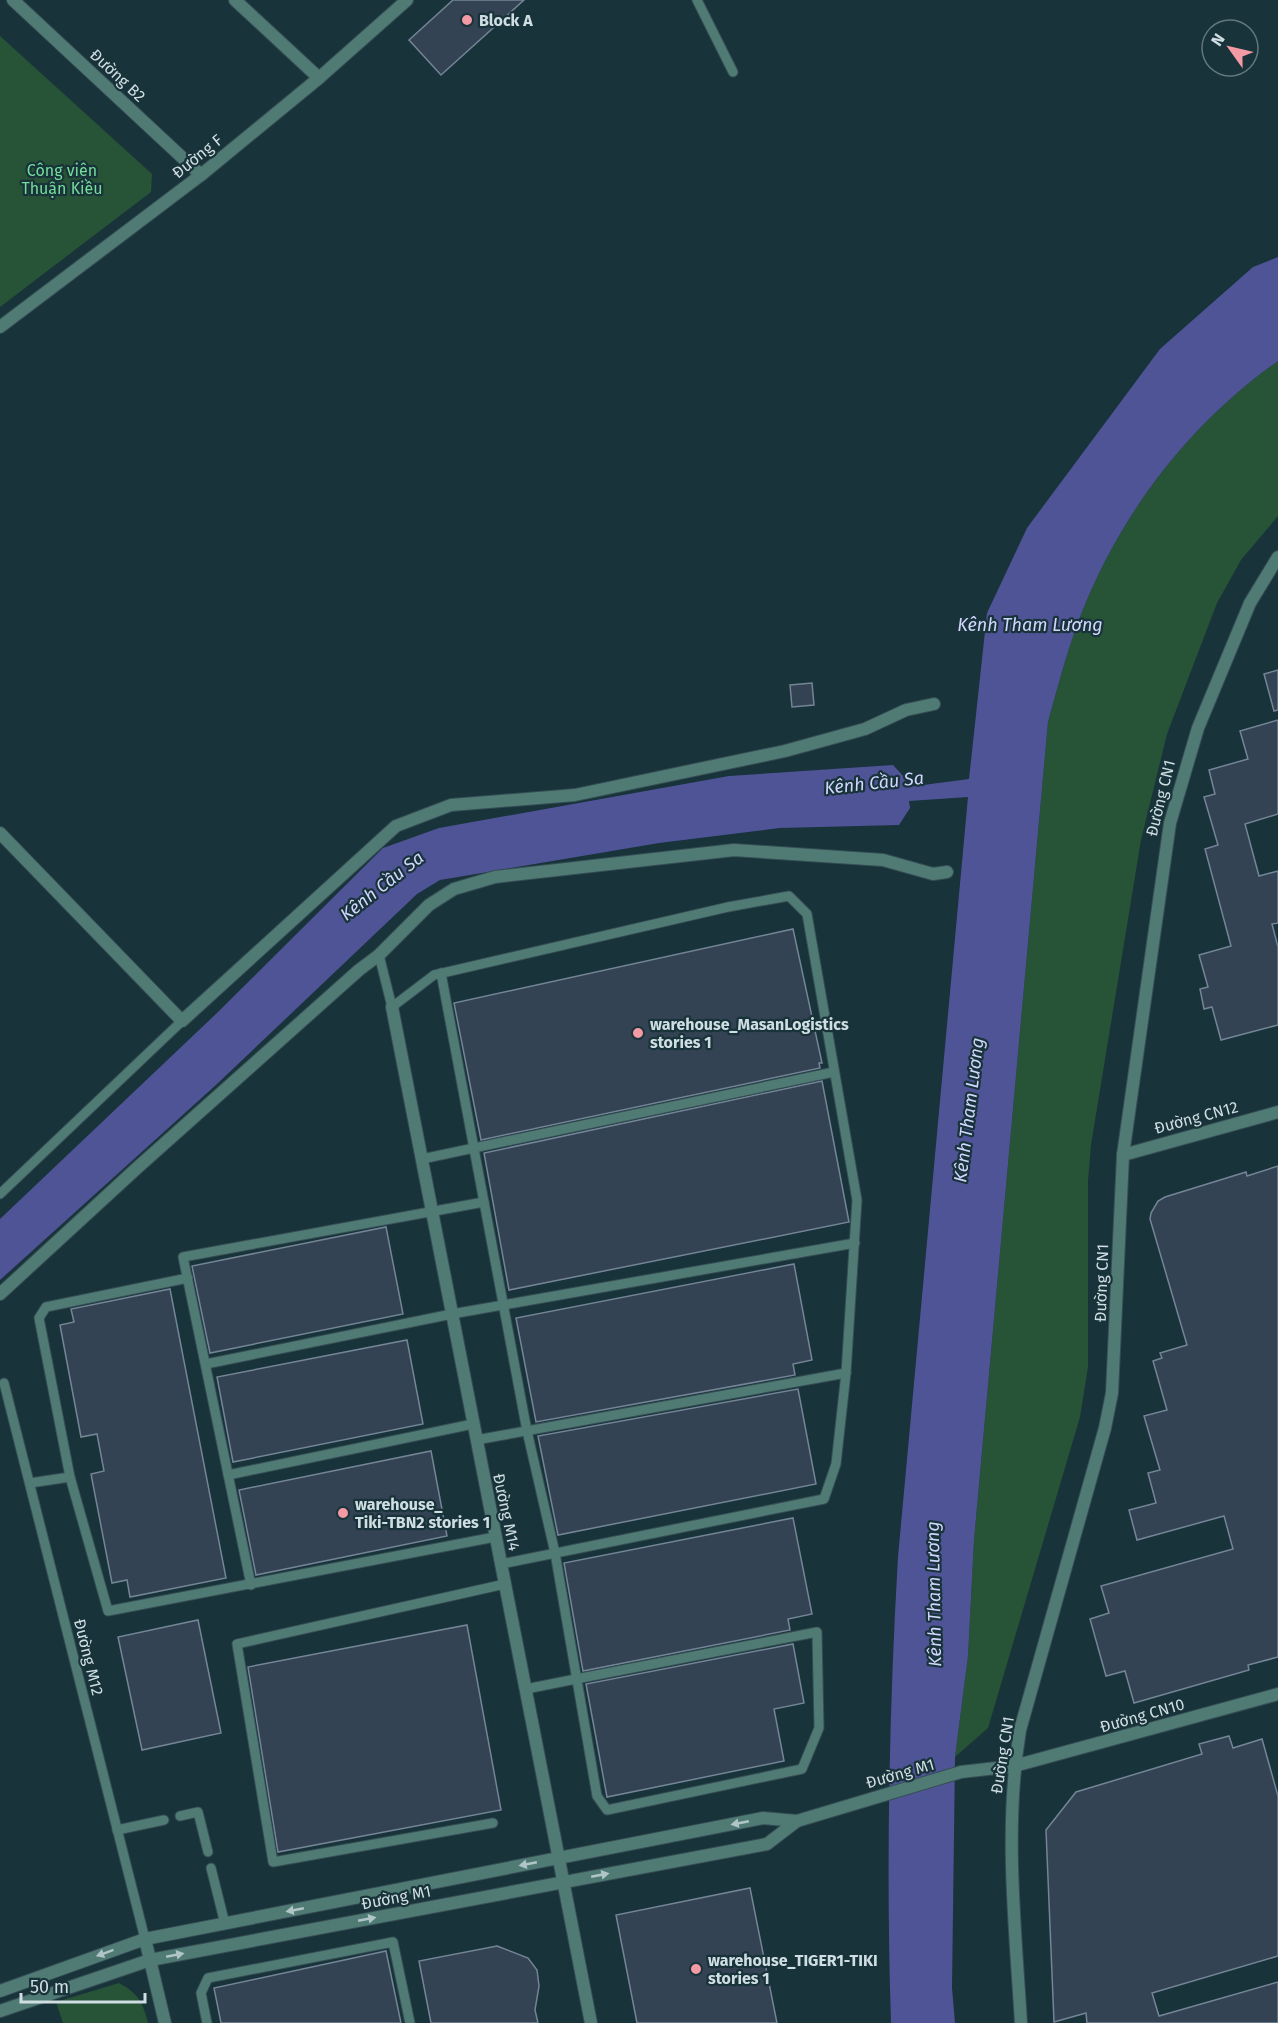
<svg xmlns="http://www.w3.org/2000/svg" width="1278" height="2023" font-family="'Fira Sans',sans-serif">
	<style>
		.green { fill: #275337 }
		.water { fill: #4f5497 }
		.building { fill: #334353; stroke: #738596; stroke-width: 1.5 }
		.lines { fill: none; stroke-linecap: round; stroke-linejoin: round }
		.service-casing { stroke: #364e55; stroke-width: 11 }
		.minor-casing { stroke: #364e55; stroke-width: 14 }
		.tertiary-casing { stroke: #364e55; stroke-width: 14 }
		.service { stroke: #507b75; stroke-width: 9 }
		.minor { stroke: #507b75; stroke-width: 12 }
		.tertiary { stroke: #507b75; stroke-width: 12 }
		.oneway { fill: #afc5c7 }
		.poi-dot { fill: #f49aa5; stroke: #19333a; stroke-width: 2 }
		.labels { text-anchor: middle; stroke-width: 4.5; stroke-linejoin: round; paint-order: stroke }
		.poi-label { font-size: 16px; font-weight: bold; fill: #cfdee2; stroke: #19333a; text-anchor: start }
		.street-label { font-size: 16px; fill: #cfdee2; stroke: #19333a }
		.park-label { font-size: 16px; fill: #73dd99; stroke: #19333a }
		.water-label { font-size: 18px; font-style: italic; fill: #d0d6fe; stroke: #19333a }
	</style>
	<rect width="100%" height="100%" fill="#19333a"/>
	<!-- green -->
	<g class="green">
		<polygon points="0,36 152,174 151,192 0,307"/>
		<path d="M1278,361V516L1241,560L1217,603L1167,734L1141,840L1091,1145L1088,1181V1367L1080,1417L988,1728L955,1757L968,1656L974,1540L1048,722C1058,686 1067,651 1080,617C1120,514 1188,425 1278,361Z"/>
		<path d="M119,1983C138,1993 143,2003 148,2023H63L56,2002Z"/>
	</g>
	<!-- water -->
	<path class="water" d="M1278,257V361C1188,425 1120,514 1080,617C1067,651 1058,686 1048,722L974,1540L968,1656L955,1757L952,1988L955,2023H891C886,1868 889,1712 898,1557L968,797L909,801L910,808L899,825L779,828L659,843L440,880L417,894L217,1084L0,1280V1219L218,1012L383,848L439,828L729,776L893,765L905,778L908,787L969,779L987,613L1027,528L1160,349L1253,267Z"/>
	<!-- building -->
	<g class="building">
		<polygon points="453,0 524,0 441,75 409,40"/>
		<polygon points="1278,670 1278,710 1274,711 1264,674"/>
		<polygon points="812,683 814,705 792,707 790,685"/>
		<polygon points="1278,720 1278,814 1245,824 1259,876 1278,871 1278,923 1272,924 1278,947 1278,1025 1221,1040 1212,1007 1204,1009 1200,989 1208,987 1199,955 1231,946 1205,849 1218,845 1204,797 1215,794 1209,770 1248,759 1240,731"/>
		<polygon points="793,929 822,1063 819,1063 820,1068 481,1140 454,1003"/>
		<polygon points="822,1081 849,1222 509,1290 484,1153"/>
		<polygon points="1278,1166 1278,1657 1248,1665 1249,1670 1134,1703 1125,1671 1106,1676 1090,1619 1109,1613 1101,1586 1233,1549 1224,1516 1137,1540 1129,1510 1156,1503 1148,1473 1160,1470 1144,1416 1167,1410 1153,1361 1162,1358 1160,1353 1187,1345 1150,1219 1151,1213 1158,1201 1165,1197 1246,1172 1247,1176"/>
		<polygon points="386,1227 403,1314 210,1353 192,1266"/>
		<polygon points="794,1264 812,1360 793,1364 795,1375 536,1422 516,1318"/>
		<polygon points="170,1289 226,1578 130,1597 127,1580 112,1583 91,1474 104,1471 97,1434 81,1437 60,1325 74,1322 71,1309"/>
		<polygon points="407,1340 423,1424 233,1462 217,1377"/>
		<polygon points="798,1389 816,1484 558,1535 538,1436"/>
		<polygon points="431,1451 447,1536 256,1575 239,1490"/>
		<polygon points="793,1518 812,1614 788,1619 790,1630 583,1671 564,1563"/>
		<polygon points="198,1620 221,1733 142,1750 118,1637"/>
		<polygon points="467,1625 501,1810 278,1852 248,1667"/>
		<polygon points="793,1644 804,1703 774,1709 784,1761 607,1797 586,1684"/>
		<polygon points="1229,1736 1233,1748 1262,1739 1278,1796 1278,1956 1152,1993 1159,2016 1278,1982 1278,2023 1087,2023 1086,2013 1054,2022 1046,1830 1076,1792 1202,1754 1199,1744"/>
		<polygon points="750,1888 777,2023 637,2023 616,1915"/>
		<polygon points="497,1946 528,1958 537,1970 539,1986 535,2010 538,2023 431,2023 419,1961"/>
		<polygon points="386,1951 401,2023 221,2023 214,1988"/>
	</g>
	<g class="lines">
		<!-- service casing -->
		<g class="service-casing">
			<g id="service">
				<polyline points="697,0 733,72"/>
				<polyline points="379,955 392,1007 434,975 728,907 789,896 807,914 857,1200 846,1373 836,1464 824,1499 501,1564"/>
				<polyline points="441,973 527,1431 555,1553 597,1796 607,1810 802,1769 819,1728 817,1632 576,1679 526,1689"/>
				<polyline points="422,1159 834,1072"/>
				<polyline points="0,1194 182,1021"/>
				<polyline points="206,1364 452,1314 855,1243"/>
				<polyline points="4,1383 145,1939"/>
				<polyline points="476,1440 846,1373"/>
				<polyline points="228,1475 473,1424"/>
				<polyline points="70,1477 108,1611 495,1537"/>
				<polyline points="30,1483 70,1477 39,1318 46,1307 188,1278"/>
				<polyline points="251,1585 183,1257 484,1202"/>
				<polyline points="180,1816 198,1812 208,1852"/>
				<polyline points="493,1823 273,1862 237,1644 505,1584"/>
				<polyline points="117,1830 164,1820"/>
				<polyline points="211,1868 225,1924"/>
				<polyline points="207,2023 201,1993 208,1978 393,1942 410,2023"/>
			</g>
		</g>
		<!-- minor casing -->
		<g class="minor-casing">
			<g id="minor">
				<polyline points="13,0 201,175"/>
				<polyline points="235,0 319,78"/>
				<polyline points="0,327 201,175 319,78 407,0"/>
				<polyline points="0,833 182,1021 396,826 451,805 575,795 785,751 865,729 906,710 934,704"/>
				<polyline points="392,1007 591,2023"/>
				<polyline points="1123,1155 1278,1112"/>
				<polyline points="0,1294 137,1168 359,970 379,955 429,905 454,889 495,877 734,850 883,860 933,874 947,872"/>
				<polyline points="1014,1766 1278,1694"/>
				<polyline points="145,1939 165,2023"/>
			</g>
		</g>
		<!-- tertiary casing -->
		<g class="tertiary-casing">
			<g id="tertiary">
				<polyline points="0,1991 145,1939 763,1818 797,1821"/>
				<polyline points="0,2011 150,1960 767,1844 797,1821 961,1772 1014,1766"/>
				<path d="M1021,2023C1015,1925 1004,1827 1020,1730L1105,1428L1112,1393L1123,1155L1170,823L1198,728L1250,603L1278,557"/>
			</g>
		</g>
		<!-- service -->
		<use href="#service" class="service"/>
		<!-- minor -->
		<use href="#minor" class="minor"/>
		<!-- tertiary -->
		<use href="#tertiary" class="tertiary"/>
	</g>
	<!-- one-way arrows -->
	<defs><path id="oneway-solid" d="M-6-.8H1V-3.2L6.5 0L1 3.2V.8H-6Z" transform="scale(1.5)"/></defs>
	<g class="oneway">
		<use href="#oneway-solid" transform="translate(740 1823) rotate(169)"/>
		<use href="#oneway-solid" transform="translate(528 1864) rotate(169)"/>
		<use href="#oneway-solid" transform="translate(600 1875) rotate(-11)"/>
		<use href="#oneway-solid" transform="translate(295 1910) rotate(169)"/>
		<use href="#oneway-solid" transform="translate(367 1919) rotate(-11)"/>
		<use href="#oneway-solid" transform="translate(105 1953) rotate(160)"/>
		<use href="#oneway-solid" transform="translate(175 1955) rotate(-11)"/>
	</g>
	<!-- markers -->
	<g class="poi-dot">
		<circle cx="467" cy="20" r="6"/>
		<circle cx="638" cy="1033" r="6"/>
		<circle cx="343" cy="1513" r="6"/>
		<circle cx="696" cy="1969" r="6"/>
	</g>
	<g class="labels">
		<!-- poi labels -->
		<g class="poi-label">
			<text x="479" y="26">Block A</text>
			<text x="650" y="1030">warehouse_MasanLogistics<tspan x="650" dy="18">stories 1</tspan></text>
			<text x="355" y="1510">warehouse_<tspan x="355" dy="18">Tiki-TBN2 stories 1</tspan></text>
			<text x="708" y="1966">warehouse_TIGER1-TIKI<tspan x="708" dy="18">stories 1</tspan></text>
		</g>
		<!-- street labels -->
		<g class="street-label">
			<text transform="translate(118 75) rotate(43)" y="6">Đường B2</text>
			<text transform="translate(197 156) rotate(-39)" y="6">Đường F</text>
			<text transform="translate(1160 798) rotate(-76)" y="6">Đường CN1</text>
			<text transform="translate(1196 1117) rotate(-15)" y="6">Đường CN12</text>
			<text transform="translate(1101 1283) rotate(-88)" y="6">Đường CN1</text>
			<text transform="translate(507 1512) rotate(78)" y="6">Đường M14</text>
			<text transform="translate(89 1657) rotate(76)" y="6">Đường M12</text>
			<text transform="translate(1142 1715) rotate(-16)" y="6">Đường CN10</text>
			<text transform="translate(1002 1755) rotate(-81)" y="6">Đường CN1</text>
			<text transform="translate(900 1773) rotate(-16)" y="6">Đường M1</text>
			<text transform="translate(396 1897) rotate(-11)" y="6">Đường M1</text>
		</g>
		<!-- park labels -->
		<g class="park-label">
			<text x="62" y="176">Công viên<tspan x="62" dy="18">Thuận Kiều</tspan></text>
		</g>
		<!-- water labels -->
		<g class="water-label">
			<text x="1030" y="631">Kênh Tham Lương</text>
			<text transform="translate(874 783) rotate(-6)" y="6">Kênh Cầu Sa</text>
			<text transform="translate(382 886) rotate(-38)" y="6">Kênh Cầu Sa</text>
			<text transform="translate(969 1110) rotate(-83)" y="6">Kênh Tham Lương</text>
			<text transform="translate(934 1594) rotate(-91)" y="6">Kênh Tham Lương</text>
		</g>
	</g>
	<!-- north arrow -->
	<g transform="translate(1230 48) rotate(304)"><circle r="28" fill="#19333a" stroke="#62777d" stroke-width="1.5"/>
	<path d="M0-4.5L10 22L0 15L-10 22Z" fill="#f49aa5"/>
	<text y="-9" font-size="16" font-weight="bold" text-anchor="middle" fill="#cfdee2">N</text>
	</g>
	<!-- scale -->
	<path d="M21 1993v9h124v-9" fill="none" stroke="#cfdee2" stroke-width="3"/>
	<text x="30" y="1993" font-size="18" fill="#cfdee2" stroke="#19333a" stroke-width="4.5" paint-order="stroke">50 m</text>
</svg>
